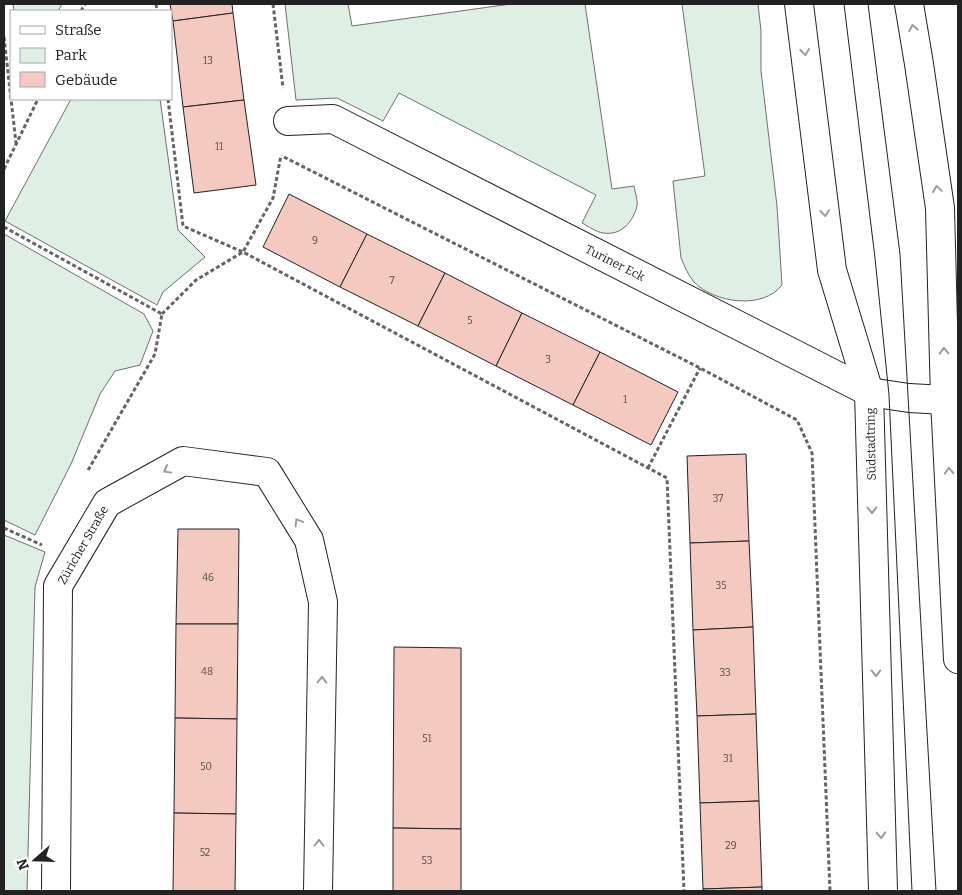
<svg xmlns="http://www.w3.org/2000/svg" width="962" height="895" font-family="Bitter,serif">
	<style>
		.green { fill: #e0efe3; stroke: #6f6f6f }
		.building { fill: #f3c9c0; stroke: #222 }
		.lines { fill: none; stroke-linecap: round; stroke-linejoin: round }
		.minor-casing { stroke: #222; stroke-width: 30 }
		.tertiary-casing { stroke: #222; stroke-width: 30 }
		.path { stroke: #646464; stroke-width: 3; stroke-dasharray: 4 2.5; stroke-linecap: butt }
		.minor { stroke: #fff; stroke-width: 28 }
		.tertiary { stroke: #fff; stroke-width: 28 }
		.tram { stroke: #222; stroke-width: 1 }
		.oneway { stroke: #9c9c9c }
		.labels { text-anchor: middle; stroke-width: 4; stroke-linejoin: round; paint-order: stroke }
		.number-label { font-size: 10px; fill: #564c4a }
		.street-label { font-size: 12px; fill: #222; stroke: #fff }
	</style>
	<rect width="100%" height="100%" fill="#fff"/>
	<!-- green -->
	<g class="green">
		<polygon points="13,4 62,4 58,11 14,11"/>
		<path d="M285,4H348L352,26L511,4H585L612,189L634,186C635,192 638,200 637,206C633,222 621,236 603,233C596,232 588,226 582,223L596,195L399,93L383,121L337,98L296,100Z"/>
		<path d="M682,4H758L761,31V71L777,206L782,285C763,310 714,303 694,282C688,275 685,267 681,258L673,181L705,176Z"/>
		<polygon points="71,99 160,99 178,230 205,257 163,292 157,305 5,221"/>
		<polygon points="4,234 144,314 153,331 140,365 115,371 100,394 71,464 35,535 4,520"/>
		<polygon points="4,535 45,552 35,587 27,891 4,891"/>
	</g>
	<!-- building -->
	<g class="building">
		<polygon points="170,4 232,4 233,13 173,21"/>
		<polygon points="233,13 244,100 183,107 173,21"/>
		<polygon points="244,100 256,185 194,193 183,107"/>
		<polygon points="289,194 367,234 340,287 263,247"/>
		<polygon points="367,234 445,273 418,326 340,287"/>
		<polygon points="445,273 522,313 496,366 418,326"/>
		<polygon points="522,313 600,352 573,405 496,366"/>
		<polygon points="600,352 678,392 651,445 573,405"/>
		<polygon points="746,454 749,541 690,543 687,456"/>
		<polygon points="178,529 239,529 238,624 176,624"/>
		<polygon points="749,541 753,627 693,630 690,543"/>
		<polygon points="176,624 238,624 237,719 175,718"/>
		<polygon points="753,627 756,714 697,716 693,630"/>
		<polygon points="394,647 461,648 461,829 393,828"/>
		<polygon points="756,714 759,801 700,803 697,716"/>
		<polygon points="175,718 237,719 236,814 174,813"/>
		<polygon points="759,801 762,887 703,889 700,803"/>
		<polygon points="174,813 236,814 235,891 173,891"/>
		<polygon points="393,828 461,829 461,891 393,891"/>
		<polygon points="762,887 762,891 703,891 703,889"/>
	</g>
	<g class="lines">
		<!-- minor casing -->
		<g class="minor-casing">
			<g id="minor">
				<polyline points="288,121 333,119 869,392 909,398 945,400"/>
				<polyline points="56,891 58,586 107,503 183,461 267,472 309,540 323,602 318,891"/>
			</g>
		</g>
		<!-- tertiary casing -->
		<g class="tertiary-casing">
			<g id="tertiary">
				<polyline points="799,4 832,270 869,392 883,891"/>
				<polyline points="909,4 919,64 940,208 945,400 958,659"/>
			</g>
		</g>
		<!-- path -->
		<g class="path">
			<polyline points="156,4 157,11"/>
			<polyline points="273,4 283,88"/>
			<polyline points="81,11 85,4"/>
			<polyline points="4,37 16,143"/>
			<polyline points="168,99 183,226 243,252 667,478 684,891"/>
			<polyline points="284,157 700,368 797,420 812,453 830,891"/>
			<polyline points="4,169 38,99"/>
			<polyline points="4,227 162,314 155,354 87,472"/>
			<polyline points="162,314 196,280 243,252 273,198 281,155"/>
			<polyline points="648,468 700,368"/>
			<polyline points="4,528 42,545"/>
		</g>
		<!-- minor -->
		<use href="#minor" class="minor"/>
		<!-- tertiary -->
		<use href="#tertiary" class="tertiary"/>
		<!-- tram -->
		<g class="tram">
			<polyline points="844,4 875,258 889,395 912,891"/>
			<polyline points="868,4 900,254 936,891"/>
		</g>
	</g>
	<!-- one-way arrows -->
	<defs><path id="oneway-chevron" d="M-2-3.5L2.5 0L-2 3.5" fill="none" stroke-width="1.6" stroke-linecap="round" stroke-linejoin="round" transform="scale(1.25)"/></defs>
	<g class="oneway">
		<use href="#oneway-chevron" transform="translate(913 28) rotate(-100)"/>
		<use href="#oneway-chevron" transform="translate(805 52) rotate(83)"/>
		<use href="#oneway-chevron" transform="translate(937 189) rotate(-98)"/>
		<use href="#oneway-chevron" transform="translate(825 213) rotate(83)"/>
		<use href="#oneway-chevron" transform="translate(944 351) rotate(-92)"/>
		<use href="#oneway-chevron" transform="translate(167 470) rotate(151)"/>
		<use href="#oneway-chevron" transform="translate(949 471) rotate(-93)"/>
		<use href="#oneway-chevron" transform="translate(872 510) rotate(89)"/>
		<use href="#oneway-chevron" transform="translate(298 522) rotate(-121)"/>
		<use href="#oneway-chevron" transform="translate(876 673) rotate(89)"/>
		<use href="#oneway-chevron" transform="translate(322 680) rotate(-89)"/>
		<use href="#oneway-chevron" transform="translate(881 835) rotate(88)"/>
		<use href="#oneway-chevron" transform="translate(319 843) rotate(-89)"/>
	</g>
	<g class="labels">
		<!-- number labels -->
		<g class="number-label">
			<text x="208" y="64">13</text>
			<text x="219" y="150">11</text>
			<text x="315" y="244">9</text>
			<text x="392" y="284">7</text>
			<text x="470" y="324">5</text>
			<text x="548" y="363">3</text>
			<text x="625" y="403">1</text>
			<text x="718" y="502">37</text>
			<text x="208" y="581">46</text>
			<text x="721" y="589">35</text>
			<text x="207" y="675">48</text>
			<text x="725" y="676">33</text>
			<text x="427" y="742">51</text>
			<text x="728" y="762">31</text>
			<text x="206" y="770">50</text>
			<text x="731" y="849">29</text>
			<text x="205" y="856">52</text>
			<text x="427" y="864">53</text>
		</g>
		<!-- street labels -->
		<g class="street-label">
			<text transform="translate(615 263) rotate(27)" y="4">Turiner Eck</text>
			<text transform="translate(871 444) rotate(-91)" y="4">Südstadtring</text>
			<text transform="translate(83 545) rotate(-60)" y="4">Züricher Straße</text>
		</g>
	</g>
	<!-- border -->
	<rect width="962" height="895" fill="none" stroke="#222222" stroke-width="10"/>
	<!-- legend -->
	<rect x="10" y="10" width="162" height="90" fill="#ffffff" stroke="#a7a7a7"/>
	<rect x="20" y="26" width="25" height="8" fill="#ffffff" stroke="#a7a7a7"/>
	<text x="55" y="35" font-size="15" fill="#222222">Straße</text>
	<rect x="20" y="48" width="25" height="15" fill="#e0efe3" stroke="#a7a7a7"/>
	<text x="55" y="60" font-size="15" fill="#222222">Park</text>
	<rect x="20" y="72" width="25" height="15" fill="#f3c9c0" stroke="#a7a7a7"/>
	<text x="55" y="85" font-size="15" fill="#222222">Gebäude</text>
	<!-- north arrow -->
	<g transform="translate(35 860) rotate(250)" stroke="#ffffff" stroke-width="4" paint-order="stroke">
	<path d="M0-4L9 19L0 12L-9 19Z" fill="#222222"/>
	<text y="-8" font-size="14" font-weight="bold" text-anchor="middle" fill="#222222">N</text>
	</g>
</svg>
